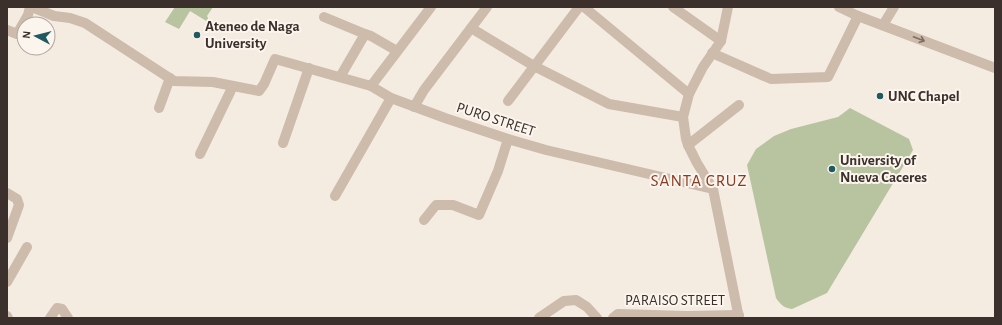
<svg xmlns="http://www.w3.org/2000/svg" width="1002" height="325" font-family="'Alegreya Sans',sans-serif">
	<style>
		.green { fill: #b8c4a0 }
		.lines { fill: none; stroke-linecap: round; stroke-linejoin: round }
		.minor { stroke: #cdbbac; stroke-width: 10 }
		.oneway { stroke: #7d6f65 }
		.poi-dot { fill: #1f5a5e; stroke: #fbf5ee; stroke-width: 1.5 }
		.labels { text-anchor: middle; stroke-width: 4; stroke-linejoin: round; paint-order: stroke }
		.poi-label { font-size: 15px; font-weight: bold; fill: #3b302b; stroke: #fbf5ee; text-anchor: start }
		.street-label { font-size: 15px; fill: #3b302b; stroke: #fbf5ee }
		.quarter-label { font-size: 17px; letter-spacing: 1px; fill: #8c3b22; stroke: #fbf5ee }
	</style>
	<rect width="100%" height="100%" fill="#f4ebe1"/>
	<!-- green -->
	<g class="green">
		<polygon points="175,7 213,7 207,16 208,18 208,22 190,11 179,29 165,22"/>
		<path d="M850,108L909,139L913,150L827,293L792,309C784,308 781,305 776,298L747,165L756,149L774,136L791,129L838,117Z"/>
	</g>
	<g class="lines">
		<!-- minor -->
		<g class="minor">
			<polyline points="32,7 54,16 70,18 85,23 174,81 213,82 259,91 264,84 275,59 371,86 391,98 445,118 508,139 546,150 713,189"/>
			<polyline points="584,7 689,94"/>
			<polyline points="673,7 721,41"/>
			<polyline points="728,7 721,41 703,67 689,94 683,117 686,139 688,145 697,163 713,189 739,318"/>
			<polyline points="839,7 858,16 995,68"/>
			<polyline points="324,17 365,34 340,77"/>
			<polyline points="883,25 894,7"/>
			<polyline points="471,28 534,66 609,104 683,117"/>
			<polyline points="7,30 17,34 28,15 30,7"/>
			<polyline points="365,34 371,36 397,51"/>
			<polyline points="712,53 771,79 828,77 858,16"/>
			<polyline points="371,86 431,7"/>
			<polyline points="508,101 579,7"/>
			<polyline points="414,107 424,90 487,7"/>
			<polyline points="159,108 170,78"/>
			<polyline points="283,143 309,68"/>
			<polyline points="688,145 739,105"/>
			<polyline points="200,154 233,86"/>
			<polyline points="7,193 17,199 19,205 7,238"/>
			<polyline points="335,196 391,98"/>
			<polyline points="424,220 436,205 453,205 479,215 498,171 508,139"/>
			<polyline points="7,282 27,247"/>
			<polyline points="7,316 8,318"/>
			<polyline points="50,318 57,308 62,309 68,318"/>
			<polyline points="539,318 564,301 576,300 587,307 597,318"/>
			<polyline points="613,318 618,314 687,316 739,315"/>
		</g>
	</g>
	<!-- one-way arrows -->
	<defs><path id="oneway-shaft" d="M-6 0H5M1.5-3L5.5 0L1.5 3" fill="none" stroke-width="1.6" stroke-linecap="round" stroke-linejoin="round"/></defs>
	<use class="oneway" href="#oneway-shaft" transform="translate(919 39) rotate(21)"/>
	<!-- markers -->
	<g class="poi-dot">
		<circle cx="197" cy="35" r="4"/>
		<circle cx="880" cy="96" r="4"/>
		<circle cx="832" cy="169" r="4"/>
	</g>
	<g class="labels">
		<!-- poi labels -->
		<g class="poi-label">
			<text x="205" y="31">Ateneo de Naga<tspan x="205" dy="17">University</tspan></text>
			<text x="888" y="101">UNC Chapel</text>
			<text x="840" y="165">University of<tspan x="840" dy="17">Nueva Caceres</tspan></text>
		</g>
		<!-- street labels -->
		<g class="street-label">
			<text transform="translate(496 119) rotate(18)" y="5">PURO STREET</text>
			<text x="675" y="305">PARAISO STREET</text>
		</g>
		<!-- quarter labels -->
		<g class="quarter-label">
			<text x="699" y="186">SANTA CRUZ</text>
		</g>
	</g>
	<!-- border -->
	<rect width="1002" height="325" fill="none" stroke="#3b302b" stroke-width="16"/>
	<!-- north arrow -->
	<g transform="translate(36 36) rotate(277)"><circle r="19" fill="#fbf5ee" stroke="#aea6a0"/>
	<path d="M0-3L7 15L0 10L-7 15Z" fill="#1f5a5e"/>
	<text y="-6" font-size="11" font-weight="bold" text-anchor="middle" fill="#3b302b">N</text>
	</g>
</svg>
